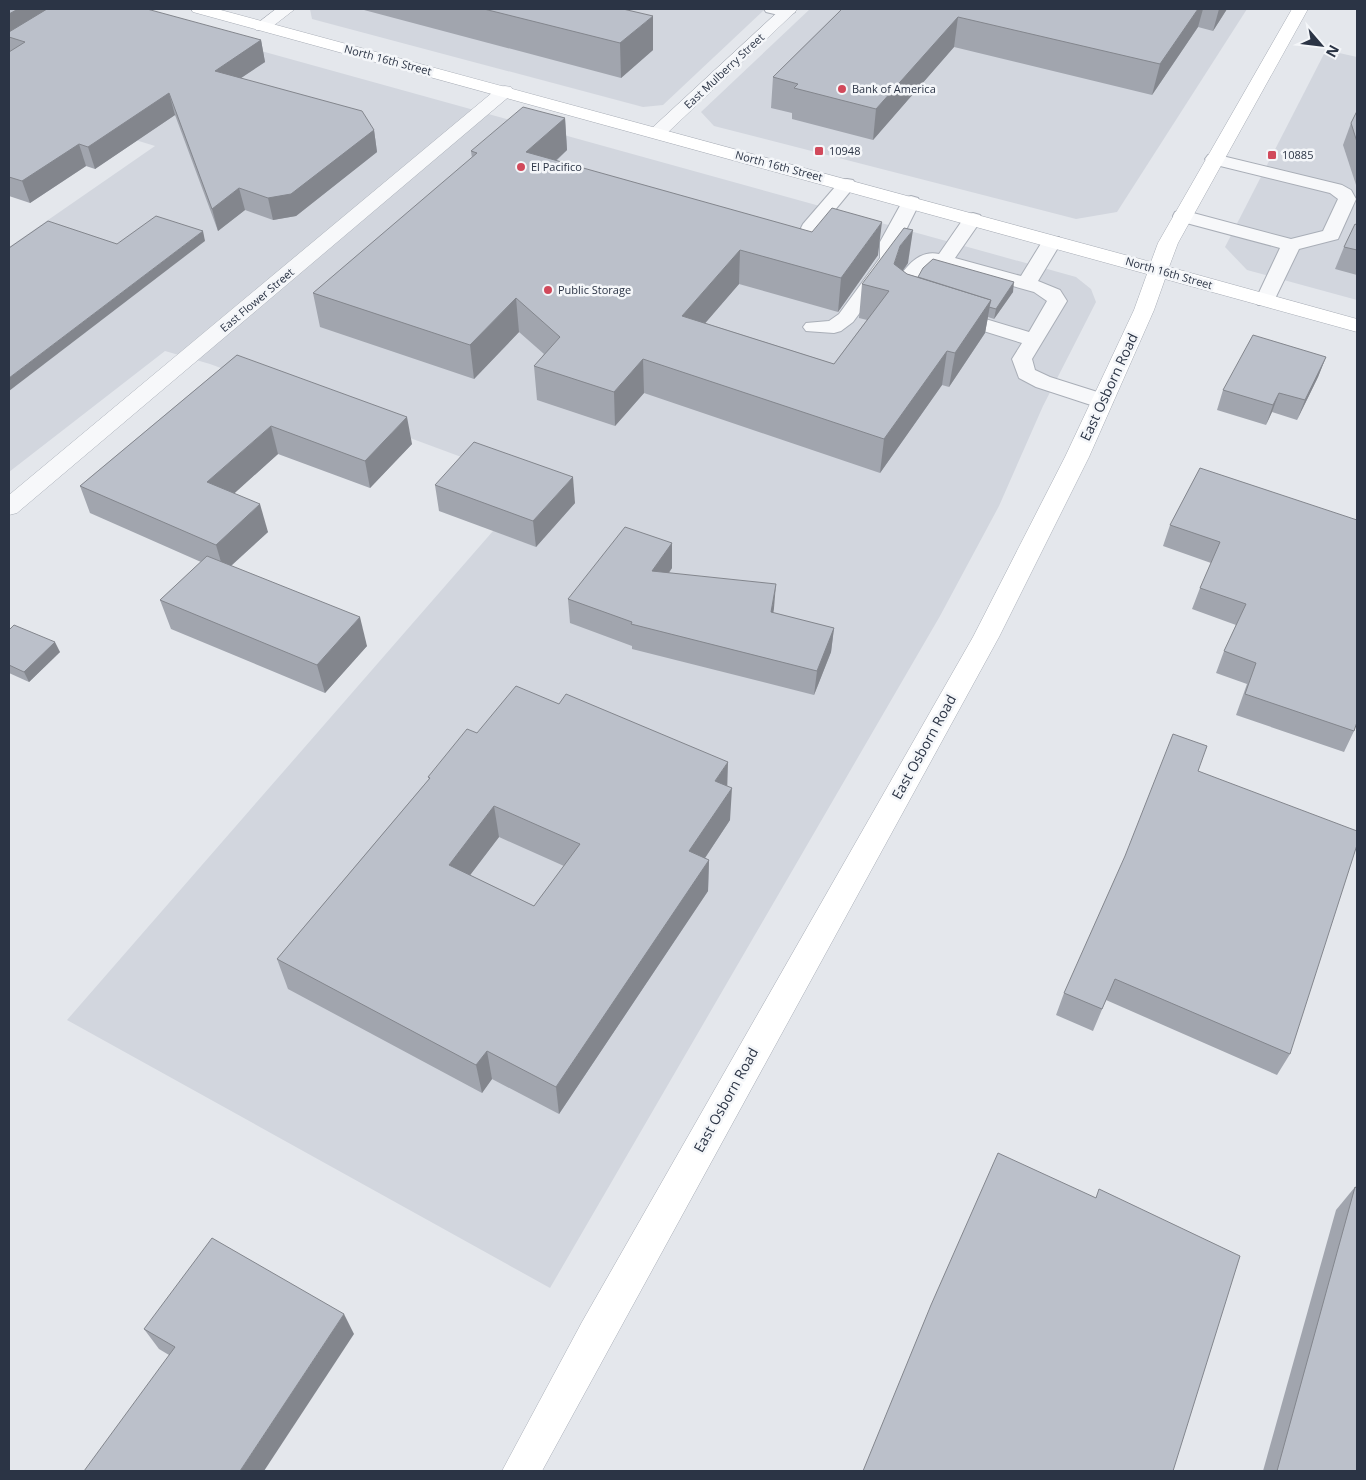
<svg xmlns="http://www.w3.org/2000/svg" width="1366" height="1480" font-family="'Open Sans',sans-serif">
	<style>
		.built { fill: #d2d6de }
		.lines { fill: none; stroke-linecap: round; stroke-linejoin: round }
		.service-casing { stroke: #a9aeb7; stroke-width: 2 }
		.minor-casing { stroke: #a9aeb7; stroke-width: 1 }
		.secondary-casing { stroke: #a9aeb7; stroke-width: 1 }
		.service { fill: #f7f8fa; fill-rule: evenodd }
		.minor { fill: #f7f8fa; fill-rule: evenodd }
		.secondary { fill: #fff; fill-rule: evenodd }
		.wall { fill: #a1a5ae; fill-rule: evenodd }
		.shaded-wall { fill: #83868d }
		.building { fill: #bbc0ca; stroke: #83868d; fill-rule: evenodd }
		.poi-dot { fill: #d1495b; stroke: #f4f6f9; stroke-width: 2 }
		.labels { text-anchor: middle; stroke-width: 5; stroke-linejoin: round; paint-order: stroke }
		.far-street-label { font-size: 11px; fill: #2b3445; stroke: #f4f6f9 }
		.far-poi-label { font-size: 11px; fill: #2b3445; stroke: #f4f6f9; text-anchor: start }
		.street-label { font-size: 14px; fill: #2b3445; stroke: #f4f6f9 }
	</style>
	<rect width="100%" height="100%" fill="#e4e7ec"/>
	<!-- built -->
	<g class="built">
		<polygon points="310,9 765,9 663,105 643,107 312,19"/>
		<polygon points="810,9 1247,9 1117,212 1076,219 714,126 701,112"/>
		<polygon points="128,14 1076,277 1091,289 1096,302 1043,406 999,506 940,616 550,1288 67,1020 534,484 210,364 165,351 9,472 9,247 155,146 9,101"/>
		<polygon points="1326,50 1357,57 1357,300 1247,270 1225,247"/>
	</g>
	<g class="lines">
		<!-- service casing -->
		<g class="service-casing">
			<g id="service">
				<polygon points="764,9 793,9 795,12 787,17 766,12"/>
				<polygon points="1214,154 1342,185 1351,190 1356,199 1338,239 1299,249 1272,305 1258,305 1255,301 1280,248 1175,220 1173,216 1175,212 1182,210 1291,239 1323,231 1338,199 1330,193 1208,163 1205,159 1208,155"/>
				<polygon points="847,179 853,180 856,184 853,188 817,232 803,232 801,228 803,224 841,180"/>
				<polygon points="911,196 918,198 920,202 900,242 900,258 853,322 841,331 834,333 806,331 803,327 806,323 829,321 839,314 880,258 880,242 902,202 904,198"/>
				<path d="M973,213L980,215L982,219L955,258L1021,276L1045,237H1059L1062,241L1038,281L1060,290L1067,301L1032,359L1035,370L1050,377L1110,396L1113,401L1110,406L1102,408L1094,406L1036,387L1019,378L1012,359L1022,343L945,319L942,315L945,311L952,309L1029,332L1047,301L1034,292L934,264C923,272 915,281 911,294L920,302L917,306C906,309 897,305 891,296C897,277 915,248 939,254L966,215Z"/>
			</g>
		</g>
		<!-- minor casing -->
		<g class="minor-casing">
			<g id="minor">
				<polygon points="276,9 295,9 268,30 256,30 254,26"/>
				<polygon points="781,9 798,9 663,137 651,137 648,133 651,129"/>
				<polygon points="505,86 511,87 514,91 511,95 17,513 9,515 9,495 499,87"/>
			</g>
		</g>
		<!-- secondary casing -->
		<g class="secondary-casing">
			<polygon id="secondary" points="191,9 217,9 1151,262 1158,243 1292,9 1308,9 1178,243 1169,267 1357,319 1357,332 1165,279 1154,310 1089,457 999,637 542,1471 502,1471 582,1322 973,637 1065,457 1134,310 1147,274 193,12"/>
		</g>
		<!-- service -->
		<use href="#service" class="service"/>
		<!-- minor -->
		<use href="#minor" class="minor"/>
		<!-- secondary -->
		<use href="#secondary" class="secondary"/>
	</g>
	<!-- wall -->
	<g class="wall">
		<polygon points="9,9 261,40 265,62 241,78 374,130 377,152 296,216 273,220 245,210 218,231 175,115 95,169 86,166 30,203 9,196"/>
		<polygon points="363,9 623,9 653,50 621,78 364,10"/>
		<polygon points="842,9 1227,9 1213,31 1198,27 1152,95 954,47 873,140 792,119 792,113 771,108 773,77"/>
		<polygon points="1357,111 1357,188 1343,145 1351,123"/>
		<polygon points="565,118 567,150 556,161 878,255 838,312 739,284 705,323 834,364 867,320 859,318 862,284 908,263 903,271 907,274 918,277 1013,292 994,319 988,317 985,333 949,387 942,385 880,473 644,393 615,426 537,400 534,366 544,354 519,332 474,379 320,327 313,293 472,158 471,151"/>
		<polygon points="1357,224 1357,275 1335,269 1344,247"/>
		<polygon points="237,355 412,444 370,488 278,454 234,493 268,532 231,566 367,646 325,693 171,629 160,600 201,562 90,513 80,486"/>
		<polygon points="1326,357 1318,377 1297,420 1272,412 1266,425 1217,410 1223,390"/>
		<polygon points="1200,468 1354,731 1344,752 1236,715 1247,684 1216,673 1224,651 1236,625 1192,609 1200,588 1211,563 1163,546 1170,525"/>
		<polygon points="435,485 575,503 536,547 439,511"/>
		<polygon points="672,543 672,568 669,573 774,608 773,613 834,628 831,652 814,695 632,649 632,646 570,623 568,599"/>
		<polygon points="9,630 60,652 29,682 9,673"/>
		<path d="M477,733L727,786L730,820L705,858L709,860L708,891L559,1114L492,1079L482,1093L288,989L277,959L429,779L428,777ZM499,837L564,866L534,906L470,875Z"/>
		<polygon points="1198,771 1290,1054 1277,1075 1106,1000 1093,1031 1056,1015 1064,993"/>
		<polygon points="1355,1187 1357,1471 1263,1471 1336,1210"/>
		<polygon points="144,1329 354,1334 169,1355 159,1349"/>
	</g>
	<!-- shaded-wall -->
	<g class="shaded-wall">
		<polygon points="18,9 48,9 9,37 9,14"/>
		<polygon points="1198,9 1203,9 1198,27 1152,95 1160,64"/>
		<polygon points="1219,9 1227,9 1213,31"/>
		<polygon points="653,16 653,50 621,78 620,43"/>
		<polygon points="958,17 954,47 873,140 876,109"/>
		<polygon points="261,40 265,62 220,92 215,71"/>
		<polygon points="169,93 175,115 95,169 88,147"/>
		<polygon points="565,118 567,150 529,185 526,152"/>
		<polygon points="374,130 377,152 296,216 273,220 268,198"/>
		<polygon points="79,144 86,166 30,203 22,181"/>
		<polygon points="239,188 245,210 218,231 212,209"/>
		<polygon points="882,222 878,255 838,312 841,278"/>
		<polygon points="913,230 908,263 896,280 894,264 900,246"/>
		<polygon points="203,231 205,241 9,391 9,378"/>
		<polygon points="740,250 739,284 682,350 682,316"/>
		<polygon points="1014,282 1013,292 994,319 996,309"/>
		<polygon points="516,298 519,332 474,379 470,345"/>
		<polygon points="991,300 985,333 949,387 955,353"/>
		<polygon points="947,351 942,385 880,473 884,439"/>
		<polygon points="1326,357 1318,377 1297,420 1305,400"/>
		<polygon points="643,359 644,393 615,426 614,392"/>
		<polygon points="1279,393 1272,412 1266,425 1273,405"/>
		<polygon points="407,417 412,444 370,488 365,461"/>
		<polygon points="271,426 278,454 216,510 207,482"/>
		<polygon points="573,477 575,503 536,547 533,521"/>
		<polygon points="260,504 268,532 224,572 216,545"/>
		<polygon points="672,543 672,568 652,595 652,571"/>
		<polygon points="776,584 774,608 769,637 771,612"/>
		<polygon points="360,617 367,646 325,693 317,665"/>
		<polygon points="834,628 831,652 814,695 817,671"/>
		<polygon points="55,642 60,652 29,682 24,672"/>
		<polygon points="728,762 727,794 715,781"/>
		<polygon points="732,788 730,820 689,882 689,851"/>
		<polygon points="494,806 499,837 455,895 449,865"/>
		<polygon points="709,860 708,891 559,1114 556,1087"/>
		<polygon points="487,1051 492,1079 482,1093 476,1065"/>
		<polygon points="344,1314 354,1334 264,1471 240,1471"/>
	</g>
	<!-- building -->
	<g class="building">
		<polygon points="9,9 18,9 9,14"/>
		<polygon points="47,9 147,9 261,40 215,71 362,111 374,130 291,194 268,198 239,188 212,209 169,93 88,147 79,144 22,181 9,177 9,52 25,42 9,37 9,32"/>
		<polygon points="484,9 623,9 653,16 620,43"/>
		<polygon points="842,9 1198,9 1160,64 958,17 876,109 794,88 798,84 773,77"/>
		<polygon points="523,107 565,118 526,152 812,232 832,208 882,222 841,278 740,250 682,316 834,364 889,291 862,284 904,228 913,230 900,246 894,264 907,274 991,300 955,353 947,351 884,439 643,359 614,392 534,366 560,337 516,298 470,345 313,293 477,153 471,151"/>
		<polygon points="1357,111 1357,142 1351,123"/>
		<polygon points="156,216 203,231 9,378 9,248 48,221 117,244"/>
		<polygon points="1355,224 1357,225 1357,250 1344,247"/>
		<polygon points="933,259 1014,282 996,309 989,307 991,300 918,277 923,268"/>
		<polygon points="1253,335 1326,357 1305,400 1279,393 1273,405 1223,390"/>
		<polygon points="237,355 407,417 365,461 271,426 207,482 260,504 216,545 80,486"/>
		<polygon points="474,442 573,477 533,521 435,485"/>
		<polygon points="1200,468 1357,520 1357,722 1354,731 1245,694 1256,663 1224,651 1246,604 1200,588 1220,542 1170,525"/>
		<polygon points="625,527 672,543 652,571 776,584 771,612 834,628 817,671 631,624 632,622 568,599"/>
		<polygon points="207,556 360,617 317,665 160,600"/>
		<polygon points="14,625 55,642 24,672 9,665 9,630"/>
		<path d="M516,686L559,704L566,694L728,762L715,781L732,788L689,851L709,860L556,1087L487,1051L476,1065L277,959L430,778L428,777L467,729L477,733ZM494,806L580,844L534,906L449,865Z"/>
		<polygon points="1173,734 1207,746 1198,771 1357,831 1357,845 1290,1054 1115,979 1102,1009 1064,993 1125,856"/>
		<polygon points="998,1153 1096,1198 1099,1189 1240,1256 1173,1471 863,1471 931,1305"/>
		<polygon points="1355,1187 1357,1188 1357,1471 1277,1471"/>
		<polygon points="212,1238 344,1314 240,1471 84,1471 175,1347 144,1329"/>
	</g>
	<!-- markers -->
	<g class="poi-dot">
		<circle cx="842" cy="89" r="5"/>
		<rect x="814" y="146" width="10" height="10" rx="2.5"/>
		<rect x="1267" y="150" width="10" height="10" rx="2.5"/>
		<circle cx="521" cy="167" r="5"/>
		<circle cx="548" cy="290" r="5"/>
	</g>
	<g class="labels">
		<!-- far-street labels -->
		<g class="far-street-label">
			<text transform="translate(388 60) rotate(15)" y="4">North 16th Street</text>
			<text transform="translate(724 71) rotate(-43)" y="4">East Mulberry Street</text>
			<text transform="translate(779 166) rotate(15)" y="4">North 16th Street</text>
			<text transform="translate(1169 273) rotate(16)" y="4">North 16th Street</text>
			<text transform="translate(257 300) rotate(-40)" y="4">East Flower Street</text>
		</g>
		<!-- far-poi labels -->
		<g class="far-poi-label">
			<text x="852" y="93">Bank of America</text>
			<text x="829" y="155">10948</text>
			<text x="1282" y="159">10885</text>
			<text x="531" y="171">El Pacifico</text>
			<text x="558" y="294">Public Storage</text>
		</g>
		<!-- street labels -->
		<g class="street-label">
			<text transform="translate(1109 387) rotate(-65)" y="5">East Osborn Road</text>
			<text transform="translate(924 747) rotate(-61)" y="5">East Osborn Road</text>
			<text transform="translate(726 1100) rotate(-61)" y="5">East Osborn Road</text>
		</g>
	</g>
	<!-- border -->
	<rect width="1366" height="1480" fill="none" stroke="#2b3445" stroke-width="20"/>
	<!-- north arrow -->
	<g transform="translate(1321 45) rotate(118)" stroke="#f4f6f9" stroke-width="4" paint-order="stroke">
	<path d="M0-4L9 19L0 12L-9 19Z" fill="#2b3445"/>
	<text y="-8" font-size="14" font-weight="bold" text-anchor="middle" fill="#2b3445">N</text>
	</g>
</svg>
